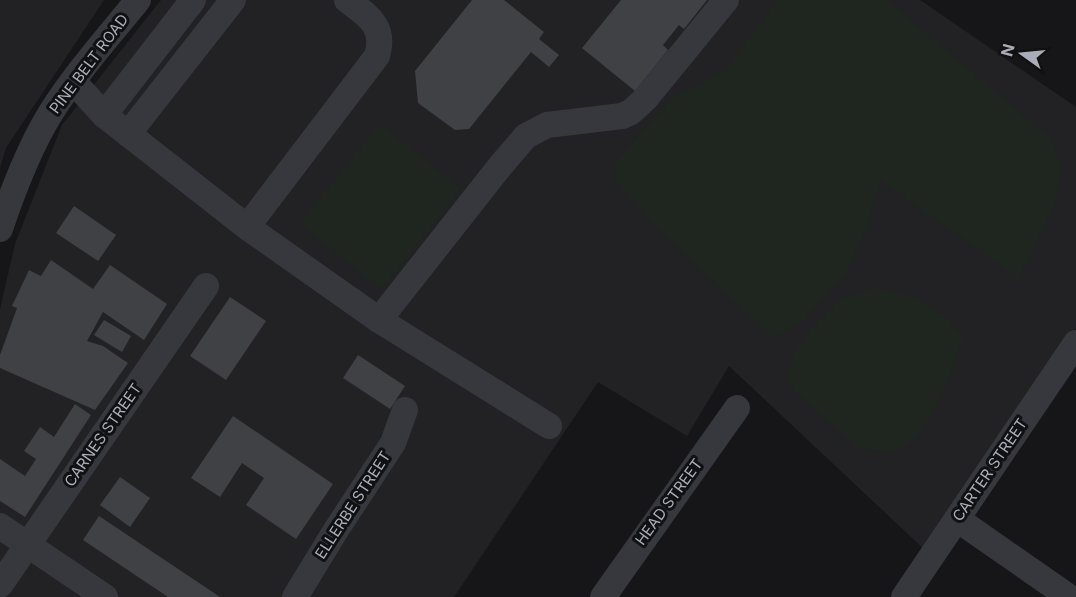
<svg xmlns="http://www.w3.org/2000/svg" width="1076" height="597" font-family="Inter,sans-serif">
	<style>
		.built { fill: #222225 }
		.garden { fill: #1e261f }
		.building { fill: #404145 }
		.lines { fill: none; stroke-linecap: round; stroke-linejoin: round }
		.minor { stroke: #37383d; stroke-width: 26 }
		.labels { text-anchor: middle; stroke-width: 6; stroke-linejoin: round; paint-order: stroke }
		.street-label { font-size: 15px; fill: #a8adb8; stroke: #111113 }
	</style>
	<rect width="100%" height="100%" fill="#161618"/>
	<!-- built -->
	<g class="built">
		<polygon points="0,0 104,0 6,148 0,168"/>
		<polygon points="161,0 920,0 1076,107 1076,328 927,552 729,366 687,436 598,382 454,597 0,597 0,309 15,244 62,125"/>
	</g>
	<!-- garden -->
	<g class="garden">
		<polygon points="778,0 887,0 1052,140 1062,169 1054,205 1019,278 880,180 867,227 846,273 802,321 774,339 646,217 639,205 614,180 615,162 674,97 725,70"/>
		<polygon points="380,124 461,189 381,289 300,224"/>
		<path d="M874,287L912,296L945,316L963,338C949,373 934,431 898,450C888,455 868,450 857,447L788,384V376L796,351L816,325L841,299Z"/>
	</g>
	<!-- building -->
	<g class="building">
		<polygon points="472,0 504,0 544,32 539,39 559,55 549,67 531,52 469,129 455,130 418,103 415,71"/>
		<polygon points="621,0 707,0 684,29 679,25 663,45 668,50 635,91 582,48"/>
		<polygon points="74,206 116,235 98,261 56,233"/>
		<polygon points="51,260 93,289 110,265 167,304 144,340 103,312 87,341 103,346 128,363 95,410 0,368 0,355 17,308 12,306 29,270 41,276"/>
		<polygon points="230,297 266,321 226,380 190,356"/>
		<polygon points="104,320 131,336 122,352 94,335"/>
		<polygon points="358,355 405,386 390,409 343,378"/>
		<polygon points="75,404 91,415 25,517 0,501 0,459 25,476 36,459 24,451 40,427 54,437"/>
		<polygon points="233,416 333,484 296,539 246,505 264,478 242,463 220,497 191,478"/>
		<polygon points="120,477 150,498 130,527 100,505"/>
		<polygon points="99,516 220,597 168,597 83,540"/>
	</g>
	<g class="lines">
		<!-- minor -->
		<g class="minor">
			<polyline points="73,81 104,115 247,227 379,320 549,426"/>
			<polyline points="104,115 193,0"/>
			<polyline points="128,134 233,0"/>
			<path d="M247,227L377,56C386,26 368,16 347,0"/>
			<path d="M0,229C13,190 28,150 50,114C75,74 108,37 138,0"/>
			<polyline points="379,320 501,165 526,136 547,125 622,116 631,112 646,98 726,0"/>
			<polyline points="957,519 1069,597"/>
			<polyline points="0,526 105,597"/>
			<polyline points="0,585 206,286"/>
			<polyline points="295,597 336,530 393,443 405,410"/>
			<polyline points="603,597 737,408"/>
			<polyline points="904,597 1076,343"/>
		</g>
	</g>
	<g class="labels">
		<!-- street labels -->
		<g class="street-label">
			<text transform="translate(89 64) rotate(-53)" y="5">PINE BELT ROAD</text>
			<text transform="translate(103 435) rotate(-55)" y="5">CARNES STREET</text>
			<text transform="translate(990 470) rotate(-56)" y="5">CARTER STREET</text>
			<text transform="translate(669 502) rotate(-54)" y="5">HEAD STREET</text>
			<text transform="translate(353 505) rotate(-57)" y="5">ELLERBE STREET</text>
		</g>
	</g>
	<!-- north arrow -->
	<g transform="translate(1022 54) rotate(285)" stroke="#111113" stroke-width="4.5" paint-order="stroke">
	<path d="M0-4.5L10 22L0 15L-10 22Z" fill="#a8adb8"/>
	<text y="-9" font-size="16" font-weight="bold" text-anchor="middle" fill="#a8adb8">N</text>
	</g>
</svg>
